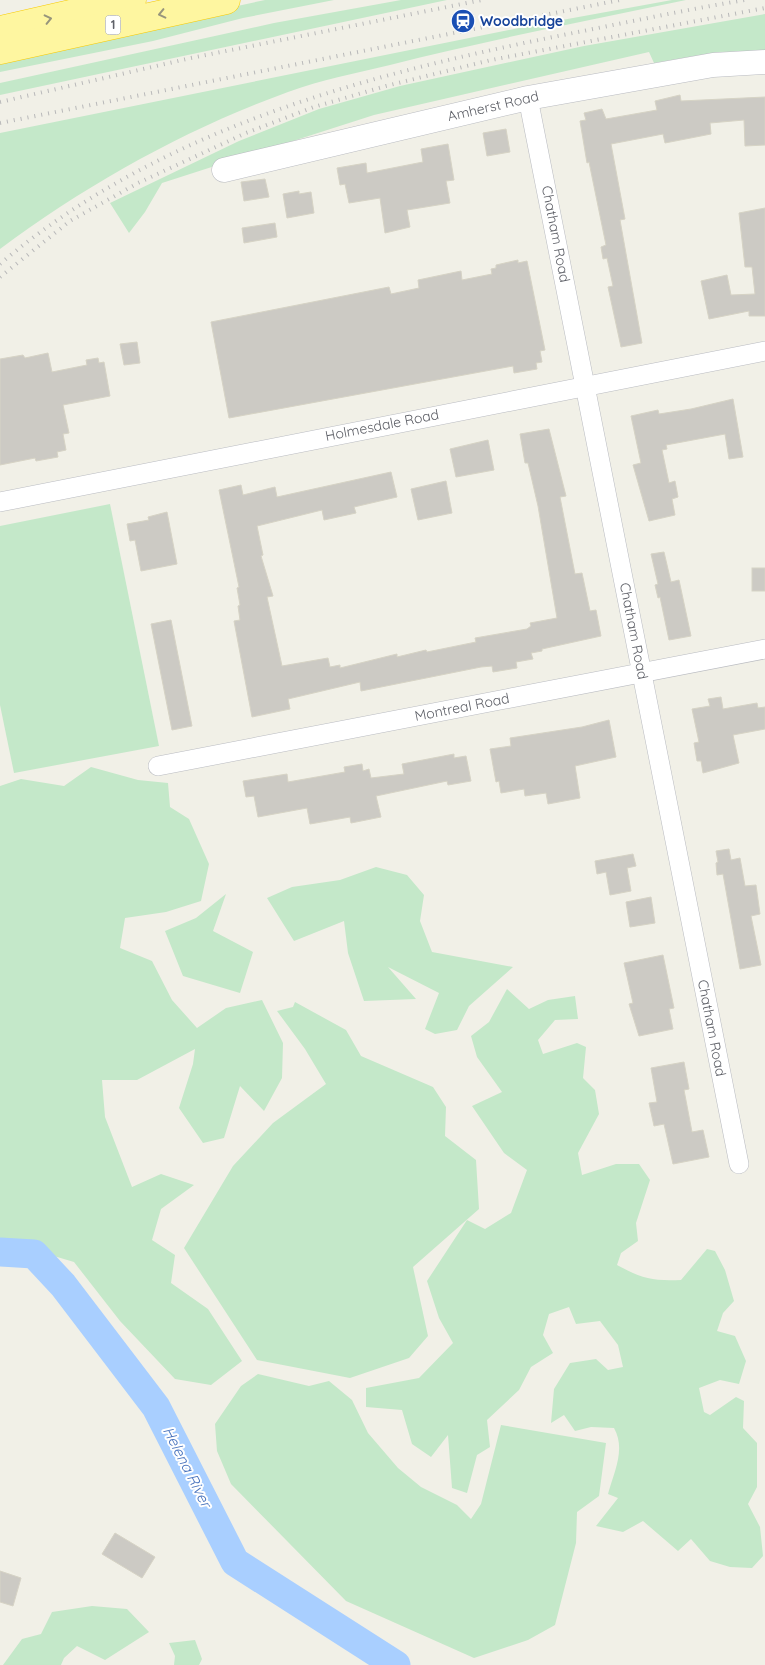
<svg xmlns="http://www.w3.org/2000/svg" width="765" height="1665" font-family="Quicksand,sans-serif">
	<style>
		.green { fill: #c4e8c9 }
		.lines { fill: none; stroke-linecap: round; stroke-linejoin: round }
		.river { stroke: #a9cfff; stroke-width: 29 }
		.building { fill: #cccac4; stroke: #d6d3c5 }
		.minor-casing { stroke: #b9bbc1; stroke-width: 20 }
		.tertiary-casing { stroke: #b9bbc1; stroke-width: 25 }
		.trunk-casing { stroke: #f8ca00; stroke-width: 29 }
		.minor { stroke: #fff; stroke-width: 19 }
		.tertiary { stroke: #fff; stroke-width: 24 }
		.trunk { stroke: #fef6a0; stroke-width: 28 }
		.rail { stroke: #b8b8b9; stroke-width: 4; stroke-dasharray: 1 6; stroke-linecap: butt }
		.oneway { stroke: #97957c }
		.labels { text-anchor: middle; stroke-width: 4; stroke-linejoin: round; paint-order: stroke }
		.shield { fill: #fff; stroke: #8f9095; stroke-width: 1 }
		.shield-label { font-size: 12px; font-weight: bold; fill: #5f6168 }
		.transit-label { font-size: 14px; font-weight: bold; fill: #164399; stroke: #fff; text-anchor: start }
		.street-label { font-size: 14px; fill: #5f6168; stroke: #fff }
		.water-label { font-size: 15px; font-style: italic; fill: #4671bc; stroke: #fff }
	</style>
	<rect width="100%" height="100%" fill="#f1f0e7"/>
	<!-- green -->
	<g class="green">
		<polygon points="265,0 334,0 243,18 153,41 0,72 0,57"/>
		<polygon points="401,0 447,0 0,95 0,83 274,23"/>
		<path d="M672,0H686C587,21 488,40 390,65C356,73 321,80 288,92C184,130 89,183 0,249V133L529,26Z"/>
		<polygon points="765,14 765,51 718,52 654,63 649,52 374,115 162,183 145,212 129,233 110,203 239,141 319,109 400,86 584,46"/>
		<polygon points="110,504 159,746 14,773 0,705 0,526"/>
		<polygon points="91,767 138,780 168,783 170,807 189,819 209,864 201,901 166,912 125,918 120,948 152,961 172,1000 197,1028 226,1008 262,1000 283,1043 282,1078 264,1111 240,1086 224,1138 203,1143 179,1108 193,1064 195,1049 137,1080 102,1080 105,1117 132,1187 161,1174 194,1185 161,1209 152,1240 175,1255 171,1283 208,1309 242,1361 211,1385 175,1379 120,1321 74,1262 0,1240 0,786 21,779 64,786"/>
		<polygon points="376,867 407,875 424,895 420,921 432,952 513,967 469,1006 457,1030 435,1034 425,1029 439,993 388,967 416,999 364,1001 348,953 344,921 294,941 267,898 292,887 340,880"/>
		<polygon points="226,894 213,931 253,952 240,993 183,976 165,931 196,918"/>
		<path d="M507,989L529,1009L548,1000L575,996L578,1019L555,1020L538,1040L543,1054L577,1043L586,1047L583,1078L595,1090L599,1114L578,1153L582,1175L616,1164H639L650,1180L636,1223L638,1241L621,1253L617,1265C643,1279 652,1281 681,1280L707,1249L715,1251L725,1270L734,1301L723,1313L717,1331L735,1336L746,1361L739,1384L720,1380L699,1388L704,1412L710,1415L736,1397L744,1401L743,1428L757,1443V1487L748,1504L760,1527L763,1556L752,1568L730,1567L710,1561L691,1539L678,1551L643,1521L623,1532L596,1526L618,1498L608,1494C614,1472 626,1449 614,1428L591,1427L575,1431L564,1415L551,1423L554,1389L570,1363L596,1359L608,1370L623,1367L618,1345L600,1321L576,1324L569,1307L549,1314L543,1335L553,1353L531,1367L519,1390L487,1420L490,1447L477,1455L467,1493L452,1488L448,1435L431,1457L412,1444L402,1410L366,1407V1388L419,1378L453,1343L439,1318L427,1281L467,1220L485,1229L511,1213L527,1170L504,1153L472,1106L502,1092L477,1057L471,1036L489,1022Z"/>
		<polygon points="295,1002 346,1030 361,1056 433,1087 446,1107 445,1136 476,1160 479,1209 413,1267 428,1336 409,1358 350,1378 257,1360 184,1248 233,1166 273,1123 326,1084 305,1049 277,1011 293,1007"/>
		<polygon points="258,1374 309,1386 329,1381 352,1400 368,1433 398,1468 421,1487 457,1505 471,1519 481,1504 501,1425 606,1443 599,1496 577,1512 576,1543 555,1625 528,1640 474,1658 346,1601 231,1484 217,1451 215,1424 241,1386"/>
		<polygon points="92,1606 127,1609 149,1632 105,1660 77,1646 64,1658 61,1665 3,1665 22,1639 41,1634 52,1612"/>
		<polygon points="195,1640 202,1659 199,1665 174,1665 175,1656 169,1643"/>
	</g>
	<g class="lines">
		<!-- river -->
		<polyline class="river" points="0,1252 34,1254 63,1285 156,1407 235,1562 396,1665"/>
	</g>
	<!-- building -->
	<g class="building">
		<polygon points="680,95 681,101 765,97 765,145 745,146 744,120 710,123 711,134 665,143 663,134 611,144 625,219 620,220 642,343 621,347 608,287 613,286 607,258 603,259 601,247 606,245 589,162 587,163 580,121 586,120 584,113 602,109 606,119 657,110 655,101"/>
		<polygon points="506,129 510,152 487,156 483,133"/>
		<polygon points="448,144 454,180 446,181 450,203 407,210 410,227 385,233 380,198 349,203 345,184 340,185 337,168 366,163 367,173 423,162 421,149"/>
		<polygon points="265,179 269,197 244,201 241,182"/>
		<polygon points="299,191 299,194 311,192 314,213 287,218 283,194"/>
		<polygon points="765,208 765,316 749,316 749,311 709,319 701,281 727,275 731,295 755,294 752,267 745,267 739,213"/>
		<polygon points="275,223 277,237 244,243 242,228"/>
		<polygon points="518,260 518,263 527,261 545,350 540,351 542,362 536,363 537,369 514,373 513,366 229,418 211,322 389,287 391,294 419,288 418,280 461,271 462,280 492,274 491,269 496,268 496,265"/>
		<polygon points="137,342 140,363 124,365 120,344"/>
		<polygon points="48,353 52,372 87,365 86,360 98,358 99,363 104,362 110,396 63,405 69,433 63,434 66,450 57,452 58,457 36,461 35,458 0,465 0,359 23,355 25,358"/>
		<polygon points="733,399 743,457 729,459 725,434 666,445 667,449 662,450 669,483 675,481 678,497 672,499 675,515 649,521 633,465 641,463 631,416 658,410 659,414 691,409"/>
		<polygon points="549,429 566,496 560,497 575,574 582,573 590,611 596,610 601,636 542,649 542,651 531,653 533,659 516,662 517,668 493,672 492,666 481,667 361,691 360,682 288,699 290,709 252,717 234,621 240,620 238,606 240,605 237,588 239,587 219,490 241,485 243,495 275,487 277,497 391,472 397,497 354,507 356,513 324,520 322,510 257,526 263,555 261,556 273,596 267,597 282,666 328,658 330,667 340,665 340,668 397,654 397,657 426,650 427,652 476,642 475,638 527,629 531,626 530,623 557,618 538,506 528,463 525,463 520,434"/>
		<polygon points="488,440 494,470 456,477 450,449"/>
		<polygon points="446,481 452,513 418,520 411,489"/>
		<polygon points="167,512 177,564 141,571 135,540 130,541 127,524 149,520 148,517"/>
		<polygon points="664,552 671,582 679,580 691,636 669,640 660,597 658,598 655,585 658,584 651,554"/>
		<rect x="752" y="568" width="13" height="23"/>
		<polygon points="171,620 192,726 172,730 151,624"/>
		<polygon points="721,697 723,709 757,703 758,708 765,707 765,729 733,735 739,763 703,773 701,761 697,761 694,743 699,742 692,709 710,706 708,699"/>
		<polygon points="609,720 616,757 575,766 580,798 548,804 546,793 525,796 524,789 501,793 499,781 496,782 490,749 511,746 510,738 582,727"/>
		<polygon points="454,754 454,758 466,756 471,781 448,785 447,781 376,796 381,817 351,823 350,817 310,824 307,808 258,817 254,796 246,797 243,781 287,774 288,782 345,772 344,767 362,764 363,771 369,769 371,778 404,774 402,764"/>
		<polygon points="729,849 731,860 740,858 745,886 756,885 760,914 751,916 761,965 740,969 723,874 717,875 716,863 718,862 716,851"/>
		<polygon points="633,854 636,866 627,868 631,891 610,895 606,872 597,874 595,861"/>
		<polygon points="651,897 655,923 630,927 626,902"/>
		<polygon points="663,955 674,1008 669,1009 673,1029 639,1036 629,1004 633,1003 624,963"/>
		<polygon points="684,1062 689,1089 684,1090 692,1132 703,1130 709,1157 673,1164 664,1124 654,1126 649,1103 657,1102 651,1068"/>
		<polygon points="115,1533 155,1557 142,1578 102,1554"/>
		<polygon points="0,1571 21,1578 13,1606 0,1602"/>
	</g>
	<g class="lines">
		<!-- minor casing -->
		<g class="minor-casing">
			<g id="minor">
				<polyline points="528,98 739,1164"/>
				<polyline points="0,502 765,351"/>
				<polyline points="158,766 765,649"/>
			</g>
		</g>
		<!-- tertiary casing -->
		<g class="tertiary-casing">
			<polyline id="tertiary" points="224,170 528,98 713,65 765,62"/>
		</g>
		<!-- trunk casing -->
		<g class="trunk-casing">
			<g id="trunk">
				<polyline points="0,30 132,0"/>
				<polyline points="0,50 226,0"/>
			</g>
		</g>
		<!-- minor -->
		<use href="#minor" class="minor"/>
		<!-- tertiary -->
		<use href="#tertiary" class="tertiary"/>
		<!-- trunk -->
		<use href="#trunk" class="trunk"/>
		<!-- rail -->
		<g class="rail">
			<polyline points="0,102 191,58 482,0"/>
			<polyline points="0,123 620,0"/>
			<path d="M0,264C159,129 364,75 563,35C624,23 684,10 745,0"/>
			<polyline points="0,277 70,221 138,183 246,133 314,107 386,86 491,60 765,8"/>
		</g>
	</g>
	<!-- one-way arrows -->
	<defs><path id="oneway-chevron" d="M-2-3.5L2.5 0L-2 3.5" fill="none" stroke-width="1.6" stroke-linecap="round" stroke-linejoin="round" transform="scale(1.25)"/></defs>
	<g class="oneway">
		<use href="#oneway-chevron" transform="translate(162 14) rotate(167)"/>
		<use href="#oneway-chevron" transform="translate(48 19) rotate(-13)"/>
	</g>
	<!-- icons -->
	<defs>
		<g id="station-disc" transform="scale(1.25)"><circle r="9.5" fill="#1a4fb4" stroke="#fff"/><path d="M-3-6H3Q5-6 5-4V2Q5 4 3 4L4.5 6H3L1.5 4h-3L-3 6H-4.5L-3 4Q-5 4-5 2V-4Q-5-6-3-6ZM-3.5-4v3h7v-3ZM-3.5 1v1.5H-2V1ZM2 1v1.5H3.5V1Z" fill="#fff"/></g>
	</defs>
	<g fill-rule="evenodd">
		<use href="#station-disc" x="463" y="21"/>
	</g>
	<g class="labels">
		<!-- shield labels -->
		<rect class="shield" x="105.5" y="15.5" width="15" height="19" rx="4"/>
		<g class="shield-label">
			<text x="113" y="29">1</text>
		</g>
		<!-- transit labels -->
		<g class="transit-label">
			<text x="480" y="26">Woodbridge</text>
		</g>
		<!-- street labels -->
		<g class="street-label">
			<text transform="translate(493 106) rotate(-13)" y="5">Amherst Road</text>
			<text transform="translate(556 234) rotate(79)" y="5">Chatham Road</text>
			<text transform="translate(382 425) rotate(-11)" y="5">Holmesdale Road</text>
			<text transform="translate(634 631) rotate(79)" y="5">Chatham Road</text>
			<text transform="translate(462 707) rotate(-11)" y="5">Montreal Road</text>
			<text transform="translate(712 1028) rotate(79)" y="5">Chatham Road</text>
		</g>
		<!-- water labels -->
		<g class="water-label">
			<text transform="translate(187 1467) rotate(63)" y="5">Helena River</text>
		</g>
	</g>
</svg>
